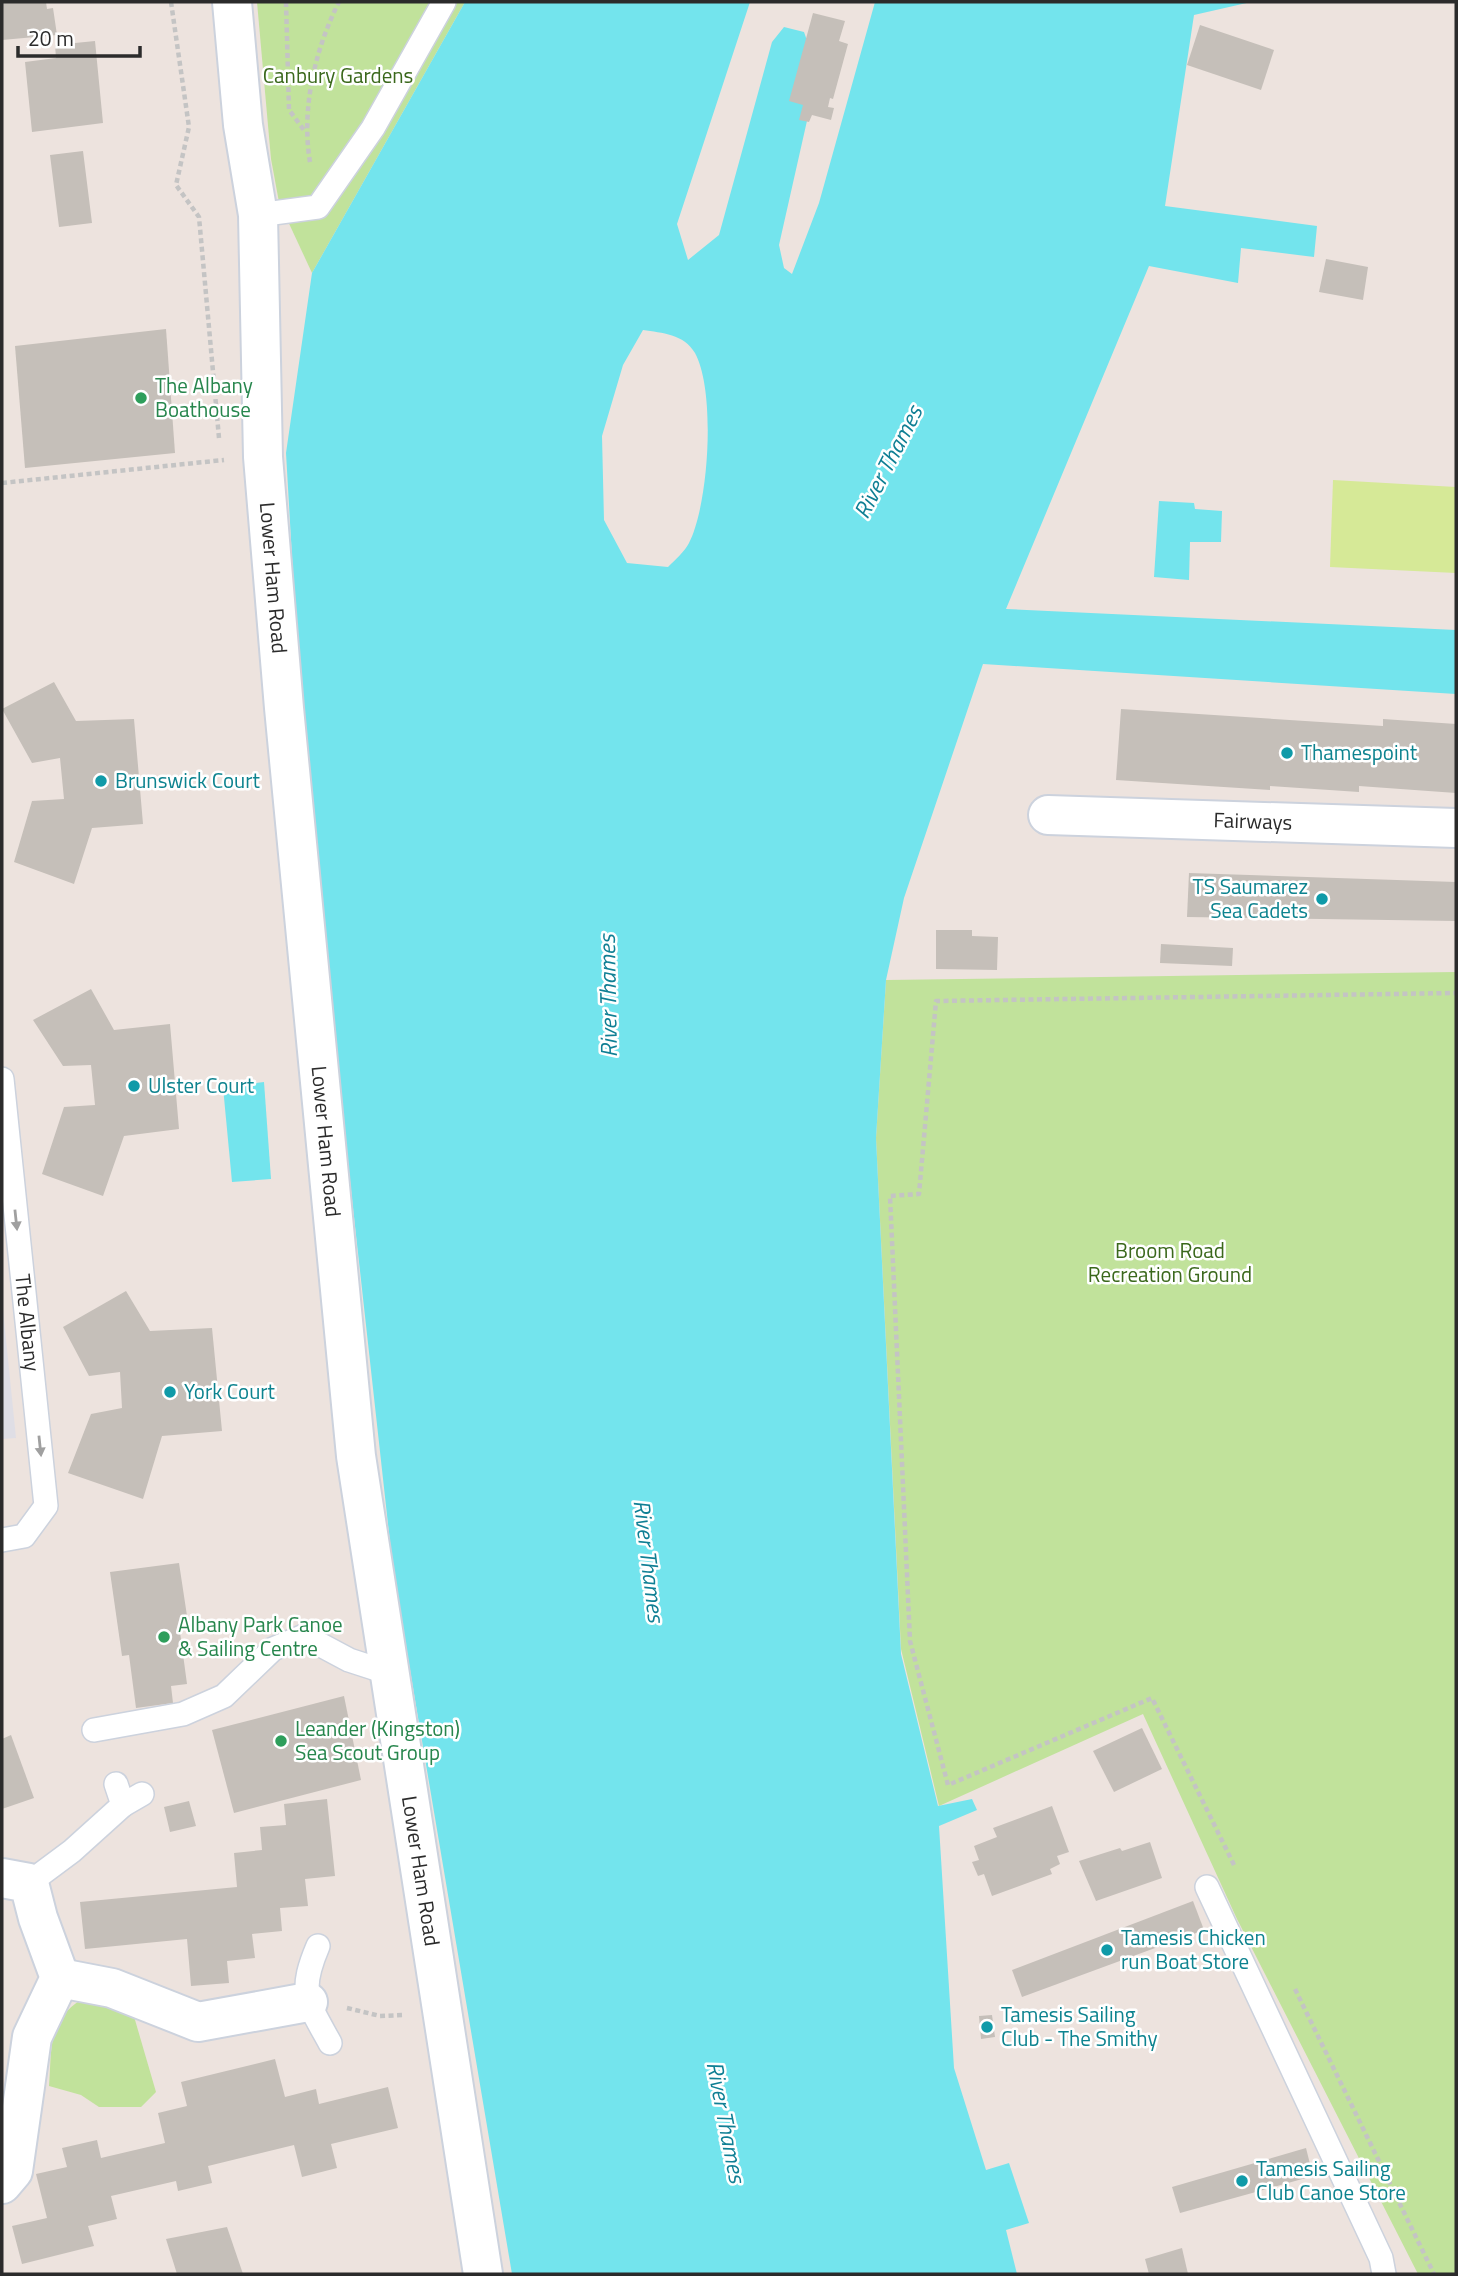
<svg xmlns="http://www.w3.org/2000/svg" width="1458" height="2276" font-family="'Titillium Web',sans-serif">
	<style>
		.industrial { fill: #dfdee5 }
		.green { fill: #c1e29b }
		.pitch { fill: #d6e997 }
		.water { fill: #73e4ed; fill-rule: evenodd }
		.building { fill: #c5bfb9 }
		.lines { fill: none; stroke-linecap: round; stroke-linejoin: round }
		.lane-casing { stroke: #ccd2dd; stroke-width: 26 }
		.street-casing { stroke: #ccd2dd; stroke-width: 42 }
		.path { stroke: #c4c4c4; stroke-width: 4.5; stroke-dasharray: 5 3.5; stroke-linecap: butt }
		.lane { stroke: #fff; stroke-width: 23 }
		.street { stroke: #fff; stroke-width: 38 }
		.oneway { fill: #a0a0a0 }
		.leisure-dot { fill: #2e9e5b; stroke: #fff; stroke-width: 2.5 }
		.culture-dot { fill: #0f9aa8; stroke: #fff; stroke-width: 2.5 }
		.labels { text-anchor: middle; stroke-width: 5; stroke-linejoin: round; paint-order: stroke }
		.park-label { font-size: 21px; fill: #3a681b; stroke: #fff }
		.leisure-label { font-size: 21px; fill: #27864d; stroke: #fff; text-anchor: start }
		.street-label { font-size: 21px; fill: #2b2b2b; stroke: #fff }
		.culture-label { font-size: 21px; fill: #0d838f; stroke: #fff; text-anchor: start }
		.water-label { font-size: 23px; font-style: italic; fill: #0f7f94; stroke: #fff }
	</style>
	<rect width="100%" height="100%" fill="#ede3de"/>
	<!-- industrial -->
	<polygon class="industrial" points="2,1300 16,1438 2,1439"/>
	<!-- green -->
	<g class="green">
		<polygon points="257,2 465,2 312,273 279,202 271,159"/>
		<polygon points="1456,972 1456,2274 1418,2274 1237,1919 1143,1714 939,1806 901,1649 876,1138 886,980"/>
		<path d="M82,1999L133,2013L156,2092L141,2107H99L81,2095L49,2086C52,2048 47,2021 82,1999Z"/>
	</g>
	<!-- pitch -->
	<polygon class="pitch" points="1333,480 1456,487 1456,573 1330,567"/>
	<!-- water -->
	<g class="water">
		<path d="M465,2H750L677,224L688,260L719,235L772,42L784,27L804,32L818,72L779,245L784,268L792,274L819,203L875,2H1251L1194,15L1165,206L1317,226L1314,257L1241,248L1238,283L1149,266L1006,609L1456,630V694L983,664L904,898L886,980L876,1138L901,1654L938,1806L972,1799L977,1810L939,1826L954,2068L986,2170L1009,2163L1029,2223L1006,2230L1017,2274H512L393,1569L304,765L286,453L312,273ZM643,330C662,333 684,334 695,353C716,391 709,504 689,543C685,551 675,560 668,567L627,563L604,520L602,436L623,365Z"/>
		<polygon points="1159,501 1194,503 1195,509 1222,511 1221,542 1190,542 1189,580 1154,577"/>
		<polygon points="264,1082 271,1179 232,1182 223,1087"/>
	</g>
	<!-- building -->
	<g class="building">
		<polygon points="2,2 46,2 47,9 53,8 57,35 2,40"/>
		<polygon points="813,13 845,21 839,41 848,44 833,99 830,98 828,107 834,108 831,120 812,115 809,122 799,120 803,105 789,101"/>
		<polygon points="1200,25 1274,50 1261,90 1187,65"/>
		<polygon points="95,41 103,123 32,132 25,62 56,58 55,45"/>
		<polygon points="83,151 92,223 59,227 50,155"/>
		<polygon points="1326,259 1368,267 1363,300 1319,292"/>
		<polygon points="166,329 175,453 25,468 15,346"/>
		<polygon points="54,682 76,721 134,719 143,824 92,828 74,884 14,862 32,801 64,799 60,758 32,763 2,709"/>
		<polygon points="1121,709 1383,726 1383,719 1456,724 1456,793 1359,786 1359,792 1270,786 1270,790 1116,780"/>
		<polygon points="1189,873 1456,882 1456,921 1187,917"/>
		<polygon points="936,930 972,930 972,936 998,937 997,970 936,969"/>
		<polygon points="1161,944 1233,948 1232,966 1160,963"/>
		<polygon points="91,989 114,1030 170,1024 179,1129 124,1136 103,1196 42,1174 64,1107 95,1105 91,1065 63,1066 33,1020"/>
		<polygon points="126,1291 150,1331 212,1328 222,1431 162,1436 143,1499 68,1473 91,1414 122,1408 120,1372 89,1376 63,1327"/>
		<polygon points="179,1563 189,1629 180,1632 187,1684 171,1686 173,1703 136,1708 129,1655 122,1656 110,1572"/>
		<polygon points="344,1696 361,1780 234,1813 212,1730"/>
		<polygon points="1142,1728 1162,1769 1114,1792 1093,1751"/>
		<polygon points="11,1735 34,1798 2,1809 2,1739"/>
		<polygon points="327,1799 335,1876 305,1879 308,1906 280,1908 282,1931 252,1934 255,1958 227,1961 229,1983 191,1986 187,1939 85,1949 80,1902 237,1887 234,1853 262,1850 260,1827 286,1825 284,1804"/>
		<polygon points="189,1801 196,1826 170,1832 164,1807"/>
		<polygon points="1052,1806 1069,1852 1057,1856 1060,1864 1050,1869 1052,1874 992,1896 984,1874 978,1876 972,1862 979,1860 974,1846 997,1837 993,1828"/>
		<polygon points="1150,1842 1162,1878 1096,1901 1079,1861 1120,1848 1122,1851"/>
		<polygon points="1193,1901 1204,1930 1022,1997 1012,1970"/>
		<polygon points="992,2015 995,2037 981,2039 979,2016"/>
		<polygon points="275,2059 285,2097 316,2089 319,2104 388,2087 398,2128 331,2144 337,2168 302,2177 294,2145 208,2166 212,2183 178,2191 176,2181 111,2196 117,2219 88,2226 94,2246 22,2264 12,2226 47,2218 36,2174 67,2167 62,2148 97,2140 101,2158 165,2143 158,2113 187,2106 181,2082"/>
		<polygon points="1306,2148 1313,2176 1180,2213 1172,2187"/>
		<polygon points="227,2227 243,2274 177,2274 166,2239"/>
		<polygon points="1182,2248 1188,2274 1149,2274 1145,2259"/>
	</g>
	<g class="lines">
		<!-- lane casing -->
		<g class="lane-casing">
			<g id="lane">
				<polyline points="258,215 318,207 373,128 444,2"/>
				<path id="s1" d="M2,1079L46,1506L24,1536L2,1540"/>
				<polyline points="94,1730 183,1714 224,1696 273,1649 304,1636 349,1660 389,1673"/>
				<polyline points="123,1805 142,1794"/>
				<polyline points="29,1883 72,1851 123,1805 116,1784"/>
				<polyline points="1207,1887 1381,2258 1384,2274"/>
				<path d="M318,1946C298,1993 307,2001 330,2043"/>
			</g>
		</g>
		<!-- street casing -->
		<g class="street-casing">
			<g id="street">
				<path id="s2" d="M232,2L243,125L258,215L263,457L284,708L356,1456L483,2274"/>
				<path id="s3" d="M1048,815L1456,828"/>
				<polyline points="2,1878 29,1883 38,1918 60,1978 32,2037 13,2171 2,2184"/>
				<polyline points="60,1978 112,1988 198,2022 308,2002"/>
			</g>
		</g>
		<!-- path -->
		<g class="path">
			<polyline points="171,2 189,127 176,185 199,217 219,438"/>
			<polyline points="286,2 289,110 304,130"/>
			<path d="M310,162C301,109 315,49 339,2"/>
			<polyline points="2,483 224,460"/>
			<polyline points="1234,1865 1152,1698 948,1785 910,1641 890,1196 919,1194 936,1001 1456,993"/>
			<polyline points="1295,1989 1434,2274"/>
			<polyline points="347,2008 380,2016 403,2015"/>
		</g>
		<!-- lane -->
		<use href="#lane" class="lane"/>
		<!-- street -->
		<use href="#street" class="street"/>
	</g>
	<!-- one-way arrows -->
	<defs><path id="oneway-solid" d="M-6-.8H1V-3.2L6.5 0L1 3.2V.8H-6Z" transform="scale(1.75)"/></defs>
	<g class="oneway">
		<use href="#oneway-solid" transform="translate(16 1220) rotate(84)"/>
		<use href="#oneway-solid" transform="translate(40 1446) rotate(84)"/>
	</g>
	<!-- markers -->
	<g class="leisure-dot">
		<circle cx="141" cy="398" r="7"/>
		<circle cx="164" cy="1637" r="7"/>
		<circle cx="281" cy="1741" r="7"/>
	</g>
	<g class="culture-dot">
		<circle cx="1287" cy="753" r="7"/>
		<circle cx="101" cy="781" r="7"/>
		<circle cx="1322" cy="899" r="7"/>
		<circle cx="134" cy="1086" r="7"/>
		<circle cx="170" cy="1392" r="7"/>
		<circle cx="1107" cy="1950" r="7"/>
		<circle cx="987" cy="2027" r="7"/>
		<circle cx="1242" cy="2181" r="7"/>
	</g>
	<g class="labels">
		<!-- park labels -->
		<g class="park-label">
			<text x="338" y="83">Canbury Gardens</text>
			<text x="1170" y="1258">Broom Road<tspan x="1170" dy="24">Recreation Ground</tspan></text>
		</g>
		<!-- leisure labels -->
		<g class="leisure-label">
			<text x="155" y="393">The Albany<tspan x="155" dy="24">Boathouse</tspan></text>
			<text x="178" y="1632">Albany Park Canoe<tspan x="178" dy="24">&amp; Sailing Centre</tspan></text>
			<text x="295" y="1736">Leander (Kingston)<tspan x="295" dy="24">Sea Scout Group</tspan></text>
		</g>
		<!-- street labels -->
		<g class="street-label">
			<text dy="7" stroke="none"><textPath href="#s2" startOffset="578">Lower Ham Road</textPath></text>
			<text dy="7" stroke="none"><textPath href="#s3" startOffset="205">Fairways</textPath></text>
			<text dy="7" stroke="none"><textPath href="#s2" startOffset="1144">Lower Ham Road</textPath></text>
			<text dy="7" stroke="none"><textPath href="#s1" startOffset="245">The Albany</textPath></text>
			<text dy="7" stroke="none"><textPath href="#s2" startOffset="1880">Lower Ham Road</textPath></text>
		</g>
		<!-- culture labels -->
		<g class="culture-label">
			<text x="1301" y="760">Thamespoint</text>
			<text x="115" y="788">Brunswick Court</text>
			<text x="1308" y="894" text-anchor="end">TS Saumarez<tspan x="1308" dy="24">Sea Cadets</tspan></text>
			<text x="148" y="1093">Ulster Court</text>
			<text x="184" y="1399">York Court</text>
			<text x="1121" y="1945">Tamesis Chicken<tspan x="1121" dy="24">run Boat Store</tspan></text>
			<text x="1001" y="2022">Tamesis Sailing<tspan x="1001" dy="24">Club - The Smithy</tspan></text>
			<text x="1256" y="2176">Tamesis Sailing<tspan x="1256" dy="24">Club Canoe Store</tspan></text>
		</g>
		<!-- water labels -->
		<g class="water-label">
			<text transform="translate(888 462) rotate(-63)" y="8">River Thames</text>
			<text transform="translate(608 996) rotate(-91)" y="8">River Thames</text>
			<text transform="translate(649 1561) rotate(83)" y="8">River Thames</text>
			<text transform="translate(726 2122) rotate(79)" y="8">River Thames</text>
		</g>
	</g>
	<!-- border -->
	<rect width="1458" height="2276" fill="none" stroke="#2b2b2b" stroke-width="7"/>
	<!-- scale -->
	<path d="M18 46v10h122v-10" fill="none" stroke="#2b2b2b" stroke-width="3.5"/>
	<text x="28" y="46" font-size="21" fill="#2b2b2b" stroke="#ffffff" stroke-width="5" paint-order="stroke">20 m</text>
</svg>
